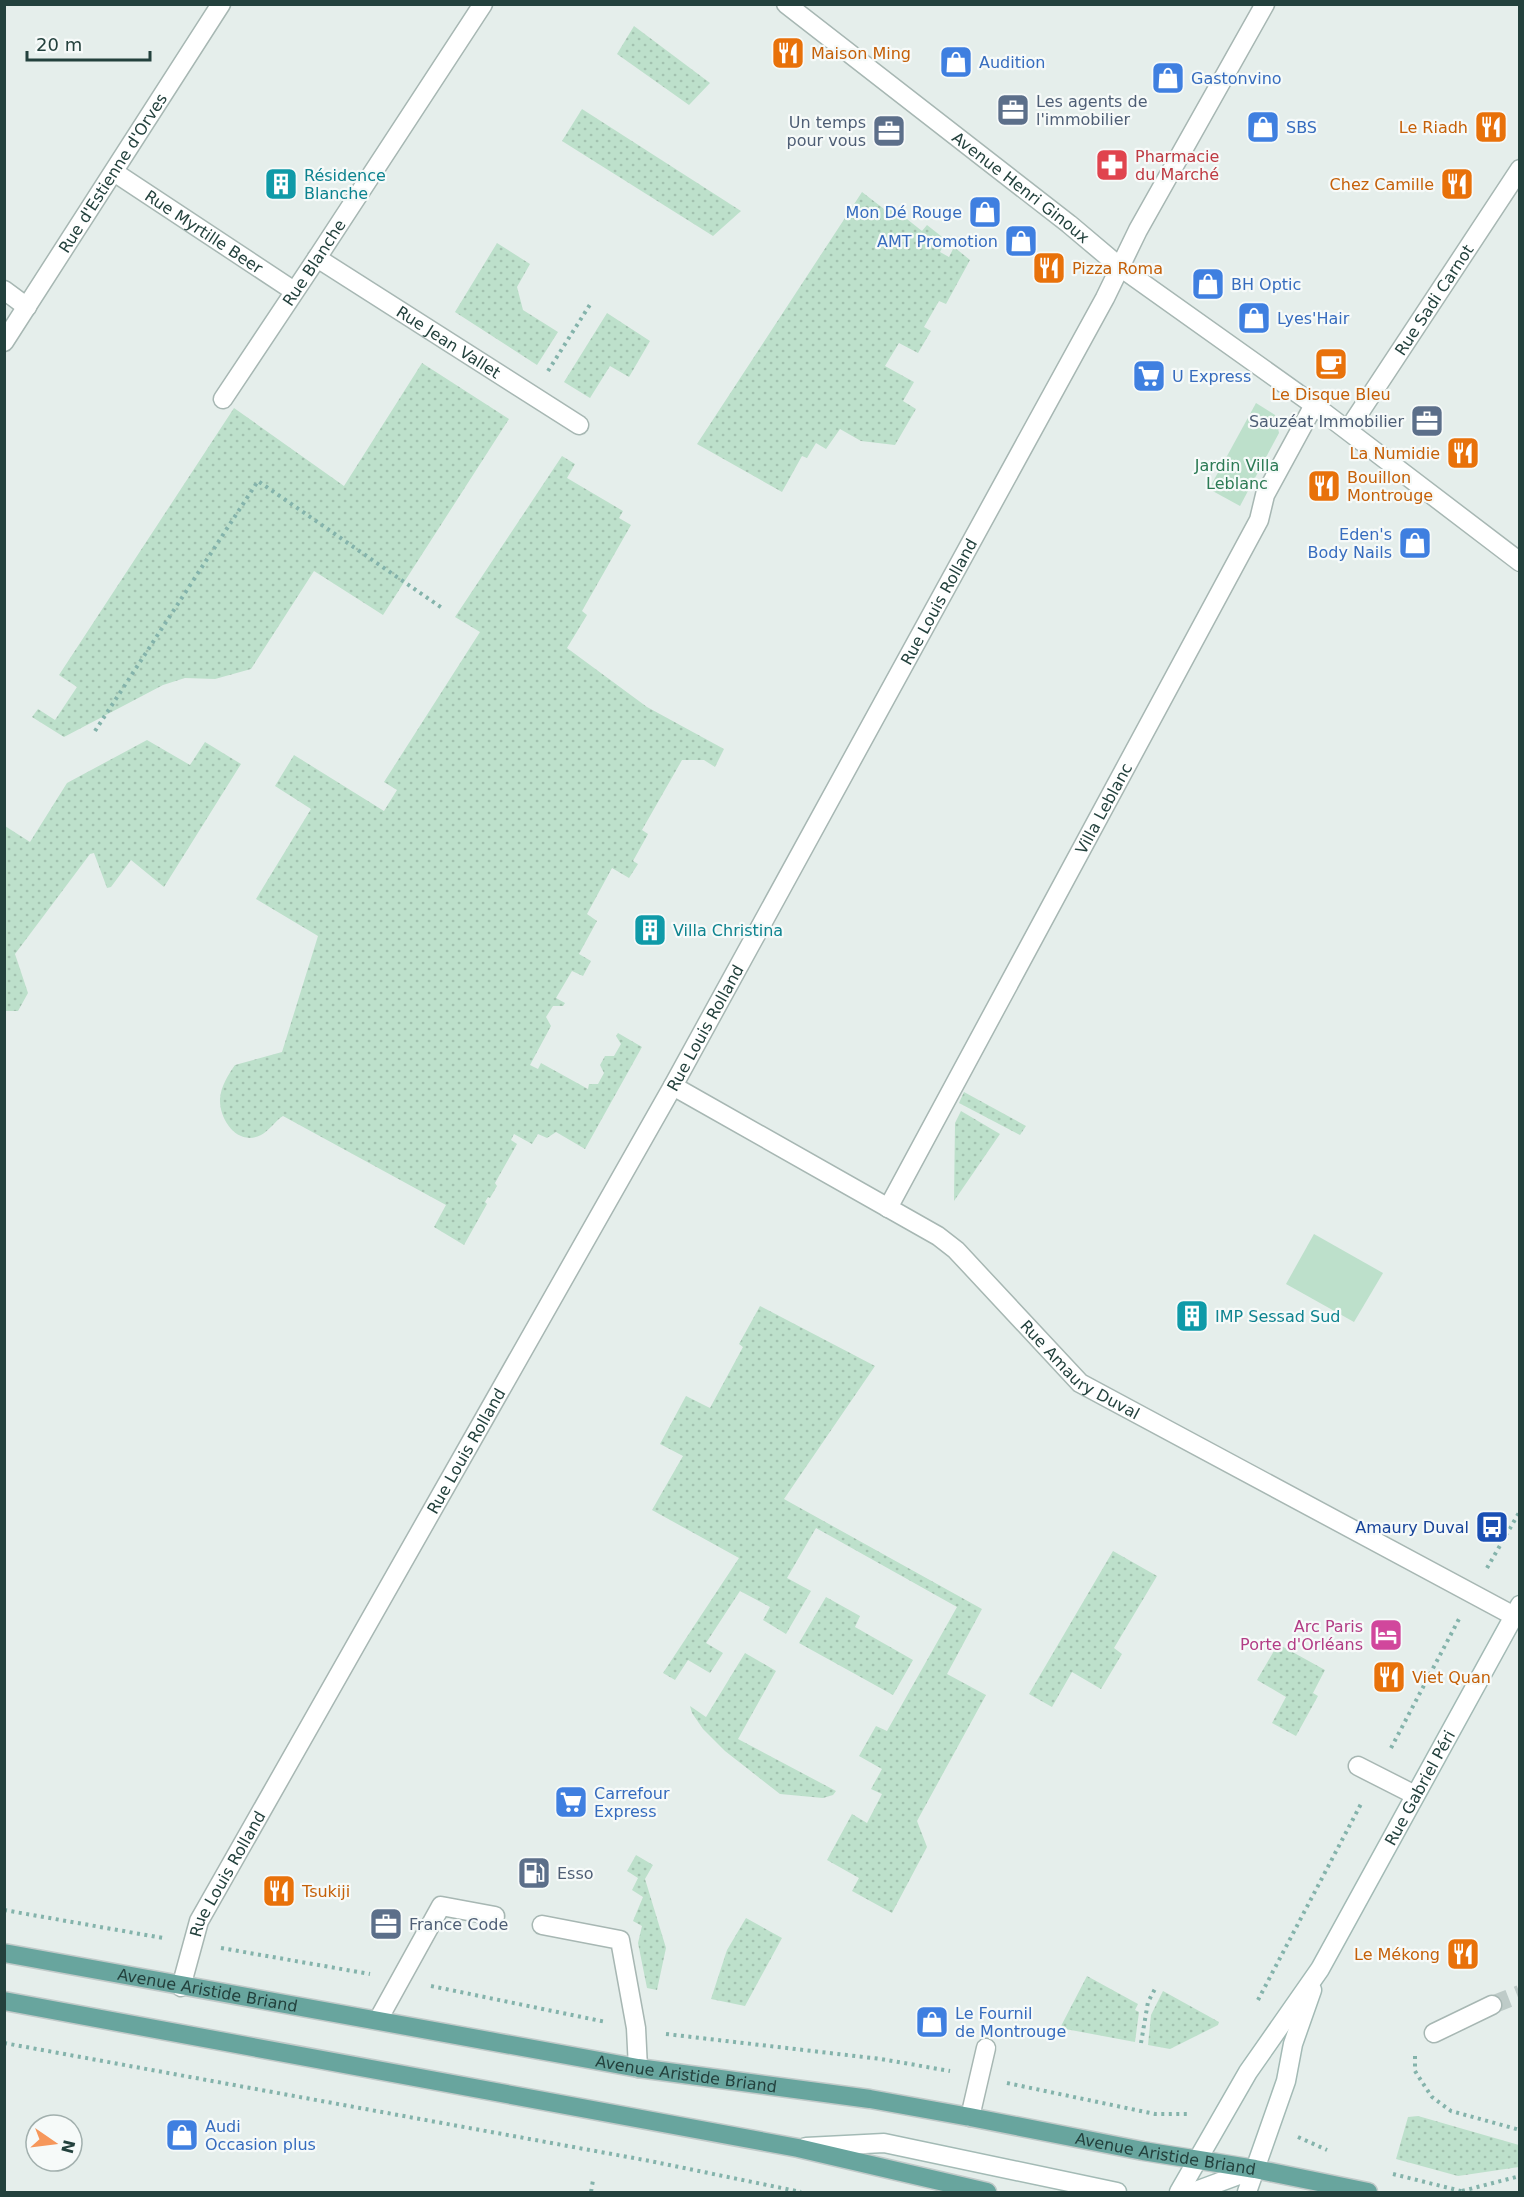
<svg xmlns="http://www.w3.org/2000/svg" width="1524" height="2197" font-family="'DejaVu Sans',sans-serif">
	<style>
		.grass { fill: url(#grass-dots) }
		.park { fill: #bde0cb }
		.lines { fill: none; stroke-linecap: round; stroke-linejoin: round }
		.pedestrian-tunnel { stroke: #becbc8; stroke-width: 18; stroke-dasharray: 18 9; stroke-linecap: butt }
		.service-casing { stroke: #a7b7b3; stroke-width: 21 }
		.pedestrian-casing { stroke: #a7b7b3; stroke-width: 21 }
		.minor-casing { stroke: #a7b7b3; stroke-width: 21 }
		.tertiary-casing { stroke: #a7b7b3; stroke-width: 21 }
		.secondary-casing { stroke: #a3bab5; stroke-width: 21 }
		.primary-casing { stroke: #c1cac9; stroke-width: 21 }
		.path { stroke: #84b3ab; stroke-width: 4; stroke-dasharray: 3 4.5; stroke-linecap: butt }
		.service { stroke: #fff; stroke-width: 18 }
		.pedestrian { stroke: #fff; stroke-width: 18 }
		.minor { stroke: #fff; stroke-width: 18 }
		.tertiary { stroke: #fff; stroke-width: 18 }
		.secondary { stroke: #fff; stroke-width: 18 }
		.primary { stroke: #68a59e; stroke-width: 18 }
		.labels { text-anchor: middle; stroke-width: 4.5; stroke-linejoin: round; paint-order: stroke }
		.food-label { font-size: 16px; fill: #c56008; stroke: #f6faf9; text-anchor: start }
		.shop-label { font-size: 16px; fill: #366cbe; stroke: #f6faf9; text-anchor: start }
		.service-label { font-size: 16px; fill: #4e5e75; stroke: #f6faf9; text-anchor: start }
		.health-label { font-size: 16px; fill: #be3a42; stroke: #f6faf9; text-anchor: start }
		.street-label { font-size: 16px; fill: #23413d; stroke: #f6faf9 }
		.culture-label { font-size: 16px; fill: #0d838f; stroke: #f6faf9; text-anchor: start }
		.park-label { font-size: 16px; fill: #2b7a54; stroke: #f6faf9 }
		.transit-label { font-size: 16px; fill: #164399; stroke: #f6faf9; text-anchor: end }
		.hotel-label { font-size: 16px; fill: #b23c85; stroke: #f6faf9; text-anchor: end }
	</style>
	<defs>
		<pattern id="grass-dots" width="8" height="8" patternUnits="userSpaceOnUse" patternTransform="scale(1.5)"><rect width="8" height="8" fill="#bde0cb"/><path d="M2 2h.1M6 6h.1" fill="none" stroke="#a2c1af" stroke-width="1.8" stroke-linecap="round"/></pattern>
	</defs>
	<rect width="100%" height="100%" fill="#e5eeeb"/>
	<!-- grass -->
	<g class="grass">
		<polygon points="634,26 710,83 689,105 617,54"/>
		<polygon points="582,109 741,211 713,236 562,141"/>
		<polygon points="862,192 884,209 893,208 922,231 927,225 946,240 940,252 949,257 954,247 970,260 946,304 939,301 924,327 931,331 918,353 899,343 885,366 914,382 903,401 916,409 895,445 861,441 840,429 826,449 816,443 807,458 802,456 782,492 697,444"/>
		<polygon points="497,243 530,264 517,287 523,310 558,332 537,365 455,312"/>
		<polygon points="607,313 650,341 629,377 610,366 590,398 564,382"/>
		<polygon points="422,363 509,419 383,615 314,571 251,669 215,679 185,678 163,685 64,737 32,717 38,709 55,720 77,687 59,675 234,408 344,486"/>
		<path d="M562,456L575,464L567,478L623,511L619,518L631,525L582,611L587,615L567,648L647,707L724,749L715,767L704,760H682L642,830L648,834L633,861L638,864L629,878L612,868L587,914L597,921L579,954L591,961L583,976L572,971L556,998L565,1003L563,1006H553L546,1017L551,1026L530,1065L538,1069L541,1063L588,1089L589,1084H598L604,1073L600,1065L605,1056H614L621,1044L616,1036L618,1033L642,1047L585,1149L556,1132L547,1138L538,1134L532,1144L514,1134L511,1140L517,1144L495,1183L497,1186L490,1198L488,1197L485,1202L487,1204L464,1245L434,1227L446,1205L283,1116C275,1121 269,1131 261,1135C238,1147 219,1120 220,1099C221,1086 228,1075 235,1065L282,1052L318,936L256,899L311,809L275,786L294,755L384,811L397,790L384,782L480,632L455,617Z"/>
		<polygon points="147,740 190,765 205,742 241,764 164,887 131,860 111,887 107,888 94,853 90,854 15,954 28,993 18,1011 5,1011 5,826 30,842 67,783"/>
		<polygon points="964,1092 1026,1126 1020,1135 959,1103"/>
		<polygon points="961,1111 1000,1134 954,1201 955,1123"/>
		<polygon points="760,1306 875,1366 784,1499 982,1609 947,1674 986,1695 917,1821 927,1847 892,1913 852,1891 859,1878 827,1860 852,1814 867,1823 882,1794 871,1789 882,1769 859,1756 876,1726 887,1731 957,1607 816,1528 787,1578 811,1591 786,1634 763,1620 770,1607 740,1591 706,1643 723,1653 710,1673 688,1660 675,1680 663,1673 739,1558 652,1510 683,1456 660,1444 686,1396 710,1408 743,1347 739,1344"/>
		<polygon points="1113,1551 1157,1576 1114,1648 1122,1654 1101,1689 1072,1672 1052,1707 1029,1694"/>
		<polygon points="826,1597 860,1616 855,1627 913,1660 893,1695 799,1643"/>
		<polygon points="1278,1644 1325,1670 1313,1693 1318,1696 1296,1736 1272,1723 1286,1697 1257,1680"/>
		<polygon points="745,1653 776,1671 738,1739 836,1791 833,1795 823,1798 780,1794 725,1751 703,1729 692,1713 690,1706 706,1717"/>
		<polygon points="636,1855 653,1865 645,1879 666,1948 657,1990 647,1988 638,1943 642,1926 633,1921 643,1897 632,1890 638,1878 627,1871"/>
		<polygon points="746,1918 782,1938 745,2006 711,1999 727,1950"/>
		<polygon points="1087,1976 1138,2004 1135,2010 1139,2012 1135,2042 1060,2028"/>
		<polygon points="1163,1991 1219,2022 1218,2025 1170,2049 1148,2045 1151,2015"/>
		<polygon points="1418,2116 1519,2145 1519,2167 1458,2176 1396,2159 1408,2117"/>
	</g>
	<!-- park -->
	<g class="park">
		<polygon points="1256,403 1275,415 1279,433 1240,506 1209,489"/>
		<polygon points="1314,1234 1383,1273 1354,1322 1286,1284"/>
	</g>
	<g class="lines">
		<!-- pedestrian-tunnel -->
		<polyline class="pedestrian-tunnel" points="1492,2005 1520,1994"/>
		<!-- service casing -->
		<g class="service-casing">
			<g id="service">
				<polyline points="1358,1766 1415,1795"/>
				<polyline points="542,1925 620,1940 636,2028 638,2068"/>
				<polyline points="378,2020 441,1906 495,1916"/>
				<polyline points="970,2117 986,2048"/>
			</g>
		</g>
		<!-- pedestrian casing -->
		<g class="pedestrian-casing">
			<polyline id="pedestrian" points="1434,2033 1492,2005"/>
		</g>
		<!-- minor casing -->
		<g class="minor-casing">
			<g id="minor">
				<path id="s1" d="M114,172L294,291"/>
				<path id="s2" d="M317,258L579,425"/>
				<polyline points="4,290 27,307"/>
				<path id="s3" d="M4,342L221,4"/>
				<path id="s4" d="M223,399L317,258L483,4"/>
				<path id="s5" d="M1348,430L1520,169"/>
				<path id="s6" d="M673,1086L938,1236L956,1250L1080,1383L1514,1616"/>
				<path id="s7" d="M888,1208L1259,520L1265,495L1314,405"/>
				<path id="s8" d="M181,1987L199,1921L673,1086L1105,298L1138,230L1265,4"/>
			</g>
		</g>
		<!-- tertiary casing -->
		<g class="tertiary-casing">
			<g id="tertiary">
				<path id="s9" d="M786,4L1069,224L1120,267L1314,405L1520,562"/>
			</g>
		</g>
		<!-- secondary casing -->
		<g class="secondary-casing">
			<g id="secondary">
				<polyline points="806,2147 884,2143 1117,2192"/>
				<path id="s10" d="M1179,2192L1248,2072L1320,1969L1520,1605"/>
				<polyline points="1193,2192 1255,2169"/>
				<polyline points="1247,2192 1286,2081 1293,2044 1312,1990"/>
			</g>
		</g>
		<!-- primary casing -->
		<g class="primary-casing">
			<g id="primary">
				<path id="s11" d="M4,1953L638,2068L870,2099L970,2117L1143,2151L1255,2169L1368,2192"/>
				<polyline points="4,2001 798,2148 987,2192"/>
			</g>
		</g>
		<!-- path -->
		<g class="path">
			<polyline points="548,371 591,303"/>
			<polyline points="95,731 258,481 442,608"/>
			<polyline points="1487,1568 1520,1511"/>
			<polyline points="1391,1748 1459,1619"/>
			<polyline points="4,1910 163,1938"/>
			<polyline points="221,1948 370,1974"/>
			<polyline points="431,1986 606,2022"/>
			<polyline points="1258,2000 1362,1802"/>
			<polyline points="666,2034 881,2059 950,2071"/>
			<polyline points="4,2043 650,2161 801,2192"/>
			<polyline points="1141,2043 1148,2002 1156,1987"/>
			<polyline points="1415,2056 1415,2071 1422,2082 1432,2097 1451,2111 1520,2130"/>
			<polyline points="1007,2083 1155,2114 1188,2114"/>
			<polyline points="1298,2137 1327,2150"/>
			<polyline points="1393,2174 1465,2192"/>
			<polyline points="1462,2191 1520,2176"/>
			<polyline points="591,2192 593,2180"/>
		</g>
		<!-- service -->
		<use href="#service" class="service"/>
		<!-- pedestrian -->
		<use href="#pedestrian" class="pedestrian"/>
		<!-- minor -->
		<use href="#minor" class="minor"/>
		<!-- tertiary -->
		<use href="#tertiary" class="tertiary"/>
		<!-- secondary -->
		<use href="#secondary" class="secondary"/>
		<!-- primary -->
		<use href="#primary" class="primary"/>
	</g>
	<!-- icons -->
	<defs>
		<g id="restaurant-square" transform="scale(1.725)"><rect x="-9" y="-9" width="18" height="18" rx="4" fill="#e8710a" stroke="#f6faf9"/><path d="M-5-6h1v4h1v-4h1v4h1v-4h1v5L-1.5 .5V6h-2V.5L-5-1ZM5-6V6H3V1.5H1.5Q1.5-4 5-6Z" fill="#fff"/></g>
		<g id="shop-square" transform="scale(1.725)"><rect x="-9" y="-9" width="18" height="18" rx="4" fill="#3f7fe0" stroke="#f6faf9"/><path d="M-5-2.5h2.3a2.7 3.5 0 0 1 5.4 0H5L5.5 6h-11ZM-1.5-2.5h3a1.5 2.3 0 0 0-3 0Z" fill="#fff"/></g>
		<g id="office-square" transform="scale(1.725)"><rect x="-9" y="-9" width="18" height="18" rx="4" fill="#5c6f8a" stroke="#f6faf9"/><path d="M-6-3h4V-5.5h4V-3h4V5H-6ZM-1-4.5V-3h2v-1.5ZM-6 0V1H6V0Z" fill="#fff"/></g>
		<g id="pharmacy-square" transform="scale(1.725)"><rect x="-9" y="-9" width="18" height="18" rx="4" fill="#e0444e" stroke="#f6faf9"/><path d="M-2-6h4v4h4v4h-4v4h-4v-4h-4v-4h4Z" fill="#fff"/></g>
		<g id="building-square" transform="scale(1.725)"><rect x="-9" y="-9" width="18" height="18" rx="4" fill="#0f9aa8" stroke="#f6faf9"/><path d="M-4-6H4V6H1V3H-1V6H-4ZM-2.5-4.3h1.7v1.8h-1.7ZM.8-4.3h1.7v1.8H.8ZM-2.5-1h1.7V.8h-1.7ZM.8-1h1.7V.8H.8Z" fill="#fff"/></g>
		<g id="cafe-square" transform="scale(1.725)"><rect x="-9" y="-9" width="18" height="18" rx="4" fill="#e8710a" stroke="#f6faf9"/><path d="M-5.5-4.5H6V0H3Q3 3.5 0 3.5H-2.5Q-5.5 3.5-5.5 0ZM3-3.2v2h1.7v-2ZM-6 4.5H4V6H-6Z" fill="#fff"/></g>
		<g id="supermarket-square" transform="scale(1.725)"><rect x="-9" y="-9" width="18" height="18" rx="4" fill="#3f7fe0" stroke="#f6faf9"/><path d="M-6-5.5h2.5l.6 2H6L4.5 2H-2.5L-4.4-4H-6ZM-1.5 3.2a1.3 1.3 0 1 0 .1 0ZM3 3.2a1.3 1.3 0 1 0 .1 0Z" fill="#fff"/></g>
		<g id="bus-square" transform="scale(1.725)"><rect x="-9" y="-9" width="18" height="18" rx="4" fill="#1a4fb4" stroke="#f6faf9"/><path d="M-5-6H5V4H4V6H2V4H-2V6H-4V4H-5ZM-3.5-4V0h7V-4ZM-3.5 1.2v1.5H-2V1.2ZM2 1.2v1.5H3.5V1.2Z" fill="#fff"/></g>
		<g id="hotel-square" transform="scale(1.725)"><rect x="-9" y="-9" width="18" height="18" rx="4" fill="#d1479c" stroke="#f6faf9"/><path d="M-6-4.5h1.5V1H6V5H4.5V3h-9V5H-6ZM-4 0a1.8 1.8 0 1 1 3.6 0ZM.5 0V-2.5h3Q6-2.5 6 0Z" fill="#fff"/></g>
		<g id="fuel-square" transform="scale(1.725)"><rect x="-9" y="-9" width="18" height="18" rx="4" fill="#5c6f8a" stroke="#f6faf9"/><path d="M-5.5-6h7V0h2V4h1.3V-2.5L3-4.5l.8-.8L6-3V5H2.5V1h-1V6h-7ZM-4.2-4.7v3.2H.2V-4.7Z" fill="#fff"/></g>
	</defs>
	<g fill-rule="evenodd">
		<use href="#restaurant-square" x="788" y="53"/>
		<use href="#shop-square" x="956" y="62"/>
		<use href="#shop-square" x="1168" y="78"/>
		<use href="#office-square" x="1013" y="110"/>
		<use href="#shop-square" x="1263" y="127"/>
		<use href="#restaurant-square" x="1491" y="127"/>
		<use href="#office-square" x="889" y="131"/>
		<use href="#pharmacy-square" x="1112" y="165"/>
		<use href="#building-square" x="281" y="184"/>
		<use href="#restaurant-square" x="1457" y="184"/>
		<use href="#shop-square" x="985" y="212"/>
		<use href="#shop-square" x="1021" y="241"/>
		<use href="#restaurant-square" x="1049" y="268"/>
		<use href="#shop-square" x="1208" y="284"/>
		<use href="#shop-square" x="1254" y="318"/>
		<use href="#cafe-square" x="1331" y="364"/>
		<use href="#supermarket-square" x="1149" y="376"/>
		<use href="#office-square" x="1427" y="421"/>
		<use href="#restaurant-square" x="1463" y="453"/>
		<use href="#restaurant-square" x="1324" y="486"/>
		<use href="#shop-square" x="1415" y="543"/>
		<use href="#building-square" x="650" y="930"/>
		<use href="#building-square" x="1192" y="1316"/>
		<use href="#bus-square" x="1492" y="1527"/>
		<use href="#hotel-square" x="1386" y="1635"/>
		<use href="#restaurant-square" x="1389" y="1677"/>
		<use href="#supermarket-square" x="571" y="1802"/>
		<use href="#fuel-square" x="534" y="1873"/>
		<use href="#restaurant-square" x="279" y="1891"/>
		<use href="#office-square" x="386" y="1924"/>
		<use href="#restaurant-square" x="1463" y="1954"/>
		<use href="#shop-square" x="932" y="2022"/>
		<use href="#shop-square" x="182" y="2135"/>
	</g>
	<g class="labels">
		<!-- food labels -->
		<g class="food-label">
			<text x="811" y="59">Maison Ming</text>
			<text x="1468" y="133" text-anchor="end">Le Riadh</text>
			<text x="1434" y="190" text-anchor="end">Chez Camille</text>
			<text x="1072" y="274">Pizza Roma</text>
			<text x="1331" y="400" text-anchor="middle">Le Disque Bleu</text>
			<text x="1440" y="459" text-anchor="end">La Numidie</text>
			<text x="1347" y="483">Bouillon<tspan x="1347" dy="18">Montrouge</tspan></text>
			<text x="1412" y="1683">Viet Quan</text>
			<text x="302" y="1897">Tsukiji</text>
			<text x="1440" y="1960" text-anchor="end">Le Mékong</text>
		</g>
		<!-- shop labels -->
		<g class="shop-label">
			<text x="979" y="68">Audition</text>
			<text x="1191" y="84">Gastonvino</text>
			<text x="1286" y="133">SBS</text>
			<text x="962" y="218" text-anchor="end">Mon Dé Rouge</text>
			<text x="998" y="247" text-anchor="end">AMT Promotion</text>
			<text x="1231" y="290">BH Optic</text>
			<text x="1277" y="324">Lyes'Hair</text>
			<text x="1172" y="382">U Express</text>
			<text x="1392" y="540" text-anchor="end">Eden's<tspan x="1392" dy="18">Body Nails</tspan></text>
			<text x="594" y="1799">Carrefour<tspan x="594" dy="18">Express</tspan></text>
			<text x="955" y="2019">Le Fournil<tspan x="955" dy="18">de Montrouge</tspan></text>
			<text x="205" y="2132">Audi<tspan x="205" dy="18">Occasion plus</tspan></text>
		</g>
		<!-- service labels -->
		<g class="service-label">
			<text x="1036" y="107">Les agents de<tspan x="1036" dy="18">l'immobilier</tspan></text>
			<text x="866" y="128" text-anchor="end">Un temps<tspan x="866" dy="18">pour vous</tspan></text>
			<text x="1404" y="427" text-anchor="end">Sauzéat Immobilier</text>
			<text x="557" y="1879">Esso</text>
			<text x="409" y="1930">France Code</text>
		</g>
		<!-- health labels -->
		<g class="health-label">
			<text x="1135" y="162">Pharmacie<tspan x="1135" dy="18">du Marché</tspan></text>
		</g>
		<!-- street labels -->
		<g class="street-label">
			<text dy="6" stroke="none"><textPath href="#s3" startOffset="201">Rue d'Estienne d'Orves</textPath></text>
			<text dy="6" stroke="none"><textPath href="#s9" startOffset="298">Avenue Henri Ginoux</textPath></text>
			<text dy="6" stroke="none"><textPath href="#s1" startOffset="108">Rue Myrtille Beer</textPath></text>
			<text dy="6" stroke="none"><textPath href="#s4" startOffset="164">Rue Blanche</textPath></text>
			<text dy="6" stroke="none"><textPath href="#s5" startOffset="156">Rue Sadi Carnot</textPath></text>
			<text dy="6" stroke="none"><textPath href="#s2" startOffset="156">Rue Jean Vallet</textPath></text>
			<text dy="6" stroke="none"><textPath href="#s8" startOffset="1581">Rue Louis Rolland</textPath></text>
			<text dy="6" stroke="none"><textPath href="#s7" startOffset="454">Villa Leblanc</textPath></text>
			<text dy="6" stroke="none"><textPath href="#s8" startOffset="1095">Rue Louis Rolland</textPath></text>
			<text dy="6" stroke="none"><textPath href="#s6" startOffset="501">Rue Amaury Duval</textPath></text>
			<text dy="6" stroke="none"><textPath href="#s8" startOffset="609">Rue Louis Rolland</textPath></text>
			<text dy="6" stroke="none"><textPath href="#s10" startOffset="471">Rue Gabriel Péri</textPath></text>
			<text dy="6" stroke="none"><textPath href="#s8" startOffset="123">Rue Louis Rolland</textPath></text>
			<text dy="6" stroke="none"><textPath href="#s11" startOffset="207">Avenue Aristide Briand</textPath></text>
			<text dy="6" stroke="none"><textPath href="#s11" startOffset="693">Avenue Aristide Briand</textPath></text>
			<text dy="6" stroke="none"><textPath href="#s11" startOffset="1179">Avenue Aristide Briand</textPath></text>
		</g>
		<!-- culture labels -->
		<g class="culture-label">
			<text x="304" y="181">Résidence<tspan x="304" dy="18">Blanche</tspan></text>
			<text x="673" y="936">Villa Christina</text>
			<text x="1215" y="1322">IMP Sessad Sud</text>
		</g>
		<!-- park labels -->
		<g class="park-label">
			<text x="1237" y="471">Jardin Villa<tspan x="1237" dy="18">Leblanc</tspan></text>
		</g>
		<!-- transit labels -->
		<g class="transit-label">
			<text x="1469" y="1533">Amaury Duval</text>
		</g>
		<!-- hotel labels -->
		<g class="hotel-label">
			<text x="1363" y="1632">Arc Paris<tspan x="1363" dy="18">Porte d'Orléans</tspan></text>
		</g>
	</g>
	<!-- border -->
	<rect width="1524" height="2197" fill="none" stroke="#23413d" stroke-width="12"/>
	<!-- north arrow -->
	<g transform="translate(54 2143) rotate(104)"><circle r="28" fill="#f6faf9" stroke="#a2b0ae" stroke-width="1.5"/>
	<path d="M0-4.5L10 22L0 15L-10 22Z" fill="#f6975b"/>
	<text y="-9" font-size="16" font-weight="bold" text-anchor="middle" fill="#23413d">N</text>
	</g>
	<!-- scale -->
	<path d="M27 51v9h123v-9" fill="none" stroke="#23413d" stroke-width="3"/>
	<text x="36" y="51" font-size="18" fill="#23413d" stroke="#f6faf9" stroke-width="4.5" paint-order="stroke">20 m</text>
</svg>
